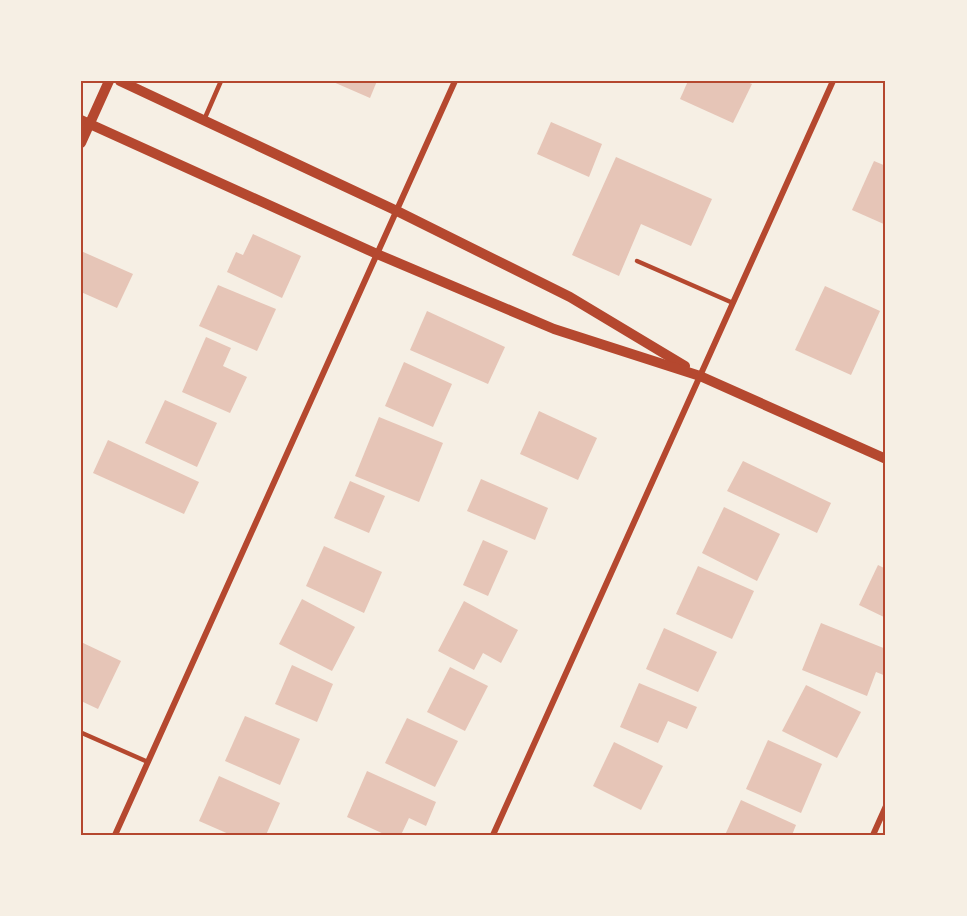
<svg xmlns="http://www.w3.org/2000/svg" width="967" height="916" font-family="'IBM Plex Sans',sans-serif">
	<style>
		.building { fill: #e6c5b7 }
		.lines { fill: none; stroke-linecap: round; stroke-linejoin: round }
		.service { stroke: #b5482f; stroke-width: 4.5 }
		.minor { stroke: #b5482f; stroke-width: 6 }
		.tertiary { stroke: #b5482f; stroke-width: 10 }
		.neatline { fill: none; stroke: #b5482f; stroke-width: 2 }
	</style>
	<rect width="100%" height="100%" fill="#f6efe4"/>
	<!-- building -->
	<g class="building">
		<polygon points="331,81 377,81 370,98"/>
		<polygon points="688,81 745,81 752,84 733,123 680,99"/>
		<polygon points="551,122 602,144 589,177 537,154"/>
		<polygon points="616,157 712,199 691,246 641,224 619,276 572,255"/>
		<polygon points="874,161 886,166 886,225 852,210"/>
		<polygon points="253,234 301,256 282,298 227,272 236,252 243,255"/>
		<polygon points="81,251 133,274 117,308 81,292"/>
		<polygon points="218,285 276,309 257,351 199,326"/>
		<polygon points="825,286 880,311 851,375 795,350"/>
		<polygon points="427,311 505,347 488,384 410,350"/>
		<polygon points="206,337 231,348 223,366 247,377 230,413 182,392"/>
		<polygon points="404,362 452,384 433,427 385,406"/>
		<polygon points="165,400 217,423 197,467 145,443"/>
		<polygon points="539,411 597,438 578,480 520,454"/>
		<polygon points="379,417 443,443 419,502 355,476"/>
		<polygon points="108,440 199,482 184,514 93,473"/>
		<polygon points="743,461 831,503 817,533 727,491"/>
		<polygon points="481,479 548,508 535,540 467,511"/>
		<polygon points="350,481 385,496 369,533 334,518"/>
		<polygon points="724,507 780,534 757,581 702,553"/>
		<polygon points="483,540 508,551 488,596 463,585"/>
		<polygon points="324,546 382,572 364,613 306,586"/>
		<polygon points="878,565 886,569 886,618 859,605"/>
		<polygon points="698,566 754,591 732,639 676,614"/>
		<polygon points="302,599 355,627 332,671 279,644"/>
		<polygon points="464,601 518,630 501,663 483,653 474,670 438,651"/>
		<polygon points="821,623 886,649 886,676 876,672 867,696 802,670"/>
		<polygon points="664,628 717,652 698,692 646,669"/>
		<polygon points="81,642 121,661 98,709 81,701"/>
		<polygon points="292,665 333,684 317,722 275,704"/>
		<polygon points="450,667 488,686 465,731 427,712"/>
		<polygon points="639,683 697,707 687,729 668,721 658,743 620,727"/>
		<polygon points="806,685 861,712 837,758 782,731"/>
		<polygon points="245,716 300,739 280,785 225,761"/>
		<polygon points="407,718 458,741 435,787 385,763"/>
		<polygon points="768,740 822,764 801,813 746,789"/>
		<polygon points="614,742 663,766 641,810 593,786"/>
		<polygon points="367,771 436,802 426,826 409,818 401,835 386,835 347,817"/>
		<polygon points="219,776 280,803 266,835 231,835 199,821"/>
		<polygon points="741,800 796,825 792,835 725,835"/>
	</g>
	<g class="lines">
		<!-- service -->
		<g class="service">
			<polyline points="204,120 221,81"/>
			<polyline points="637,261 733,303"/>
			<polyline points="82,733 148,762"/>
		</g>
		<!-- minor -->
		<g class="minor">
			<polyline points="115,835 455,81"/>
			<polyline points="493,835 833,81"/>
			<polyline points="873,835 886,806"/>
		</g>
		<!-- tertiary -->
		<g class="tertiary">
			<polyline points="120,81 397,211 570,297 685,366"/>
			<polyline points="81,120 377,254 554,329 700,376 886,459"/>
			<polyline points="81,143 109,81"/>
		</g>
	</g>
	<!-- border -->
	<rect width="967" height="916" fill="none" stroke="#f6efe4" stroke-width="165"/>
	<rect x="82" y="82" width="802" height="752" class="neatline"/>
</svg>
